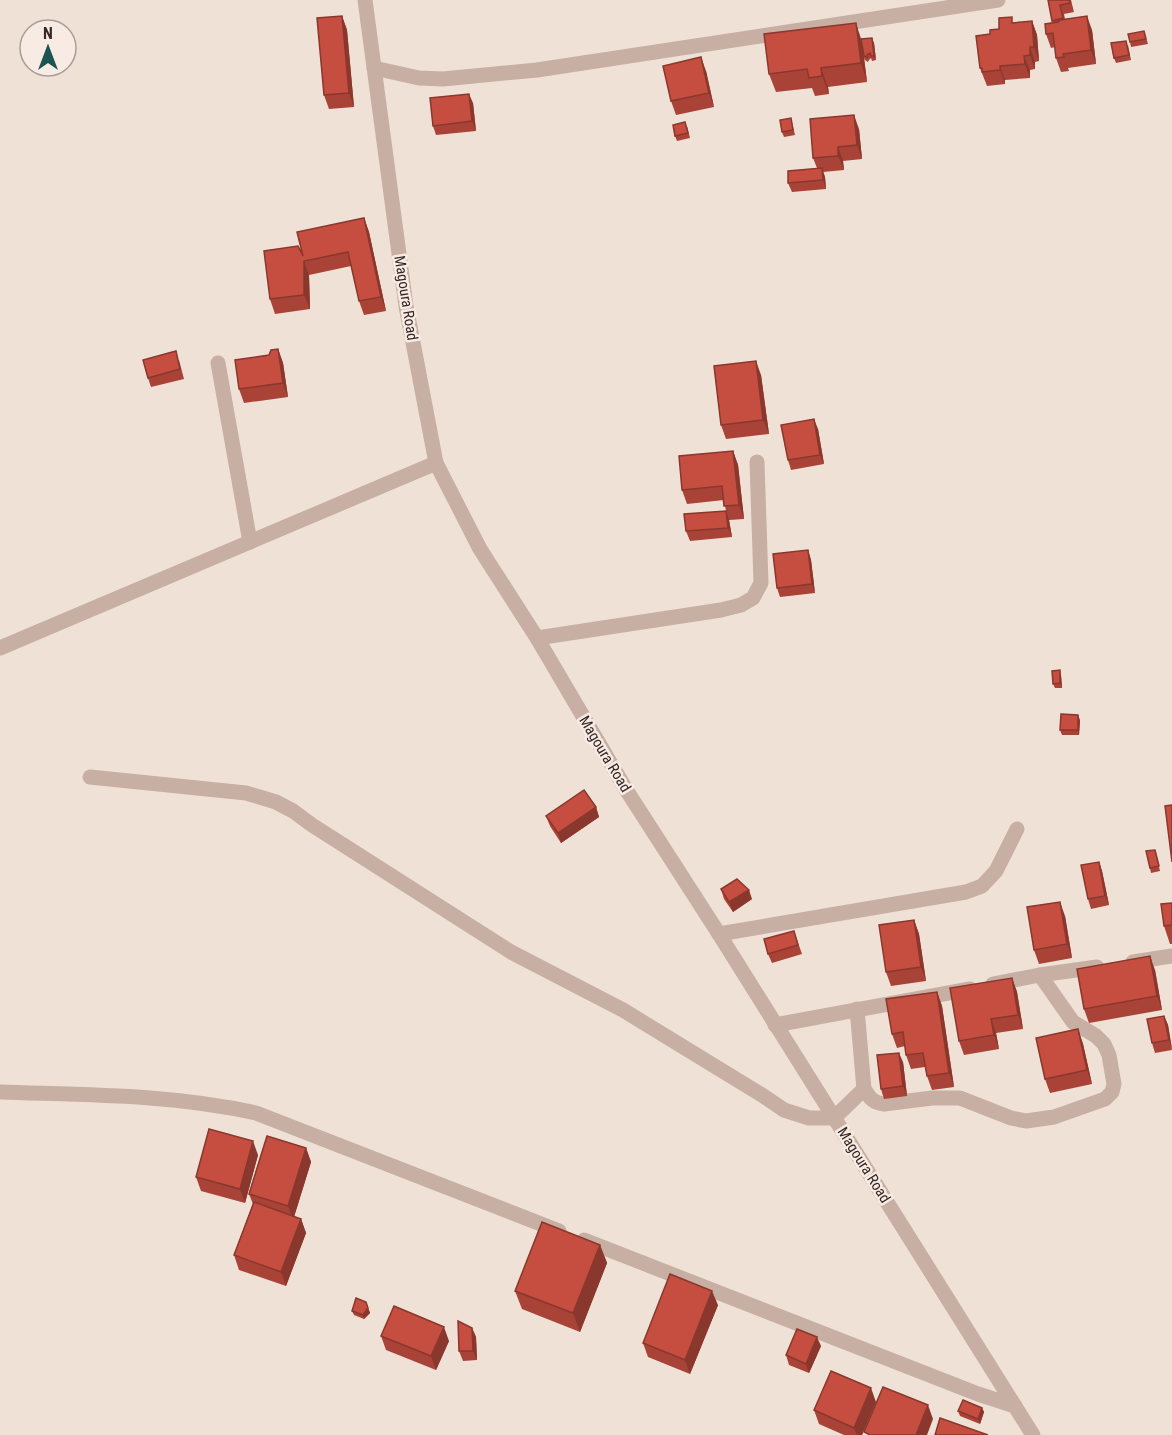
<svg xmlns="http://www.w3.org/2000/svg" width="1172" height="1435" font-family="'Roboto Condensed',sans-serif">
	<style>
		.lines { fill: none; stroke-linecap: round; stroke-linejoin: round }
		.minor { stroke: #c8afa3; stroke-width: 15 }
		.wall { fill: #a94337 }
		.shaded-wall { fill: #8a372d }
		.building { fill: #c54e40; stroke: #8a372d; stroke-width: 1.5 }
		.labels { text-anchor: middle; stroke-width: 5; stroke-linejoin: round; paint-order: stroke }
		.street-label { font-size: 15px; fill: #332825; stroke: #f8ebe3 }
	</style>
	<rect width="100%" height="100%" fill="#f0e1d7"/>
	<g class="lines">
		<!-- minor -->
		<g class="minor">
			<polyline points="365,0 406,306 436,463 480,549 537,638 627,791 719,934 1033,1435"/>
			<polyline points="374,68 419,78 443,79 537,70 998,0"/>
			<polyline points="218,363 250,542"/>
			<polyline points="537,638 721,610 741,605 753,598 761,583 757,462"/>
			<polyline points="0,648 436,463"/>
			<path d="M90,777L246,793L276,802L293,811L312,825L511,952L623,1010L762,1095L784,1110L809,1118H834L864,1089C870,1098 872,1102 884,1104L932,1098H960L1011,1118L1026,1121L1054,1117L1105,1099L1112,1092L1114,1084L1109,1055L1104,1044L1096,1036L1073,1022L1040,975"/>
			<polyline points="719,934 966,892 982,886 996,871 1017,829"/>
			<polyline points="1133,962 1172,956"/>
			<polyline points="993,984 1040,975 1097,967"/>
			<polyline points="857,1009 864,1089"/>
			<polyline points="775,1025 970,989"/>
			<path d="M0,1092C86,1095 172,1094 256,1113L559,1231"/>
			<polyline points="584,1240 978,1394 1015,1406"/>
		</g>
	</g>
	<!-- wall -->
	<g class="wall">
		<polygon points="1048,0 1071,0 1074,12 1064,14 1065,19 1092,30 1096,64 1068,68 1069,71 1061,72 1056,58 1055,47 1051,48 1046,34 1053,23"/>
		<polygon points="342,16 347,30 354,107 329,109 324,95"/>
		<polygon points="1032,21 1037,35 1039,61 1035,62 1035,69 1030,70 1030,78 1005,80 1005,84 987,86 980,68 999,29 1014,23"/>
		<polygon points="1144,31 1148,44 1131,47 1130,42"/>
		<polygon points="862,40 874,43 876,60 872,61 871,58 869,60 868,62 865,60 864,58 867,82 828,87 829,94 815,96 812,88 776,92 769,74"/>
		<polygon points="1128,45 1131,60 1116,63 1114,58"/>
		<polygon points="706,71 714,107 676,115 671,101"/>
		<polygon points="473,103 476,131 436,135 433,126"/>
		<polygon points="791,118 795,135 784,137 782,132"/>
		<polygon points="687,126 690,138 677,141 675,136"/>
		<polygon points="859,129 862,159 843,161 844,170 823,172 825,177 826,189 792,192 788,183 817,168 813,158"/>
		<polygon points="364,218 369,232 386,311 364,315 359,301 351,266 309,275 310,309 275,314 270,299 303,256"/>
		<polygon points="278,349 283,363 288,397 244,403 239,389 269,355"/>
		<polygon points="179,360 184,379 151,387 148,378"/>
		<polygon points="761,375 769,434 726,439 721,425"/>
		<polygon points="818,429 824,464 791,470 788,460"/>
		<polygon points="733,451 738,465 744,519 729,520 732,537 690,541 686,531 726,511 724,500 687,504 682,490"/>
		<polygon points="808,550 811,560 815,593 780,597 777,588"/>
		<polygon points="1061,675 1062,688 1055,688 1053,684"/>
		<polygon points="1080,720 1079,735 1062,735 1060,730"/>
		<polygon points="596,807 599,817 561,843 550,826 546,816"/>
		<polygon points="1155,850 1160,871 1151,873 1150,868"/>
		<polygon points="1099,862 1102,871 1109,905 1091,909 1088,899"/>
		<polygon points="721,889 752,899 733,912 724,899"/>
		<polygon points="1172,903 1172,944 1170,944 1164,926"/>
		<polygon points="1065,916 1072,958 1039,964 1034,950"/>
		<polygon points="914,920 919,934 926,981 891,986 886,972"/>
		<polygon points="794,931 802,954 772,963 768,954"/>
		<polygon points="1155,970 1162,1010 1089,1023 1084,1009"/>
		<polygon points="1012,978 1017,992 1023,1029 996,1033 999,1049 964,1055 959,1041"/>
		<polygon points="937,992 942,1006 954,1087 932,1090 927,1076 925,1067 911,1069 906,1055 905,1046 897,1048 892,1034"/>
		<polygon points="1164,1016 1168,1025 1172,1050 1155,1053 1152,1043"/>
		<polygon points="1078,1029 1083,1044 1092,1084 1050,1093 1045,1079"/>
		<polygon points="903,1062 907,1096 884,1099 881,1089"/>
		<polygon points="306,1148 311,1162 294,1217 301,1219 306,1233 286,1286 239,1270 234,1255 253,1204 249,1194"/>
		<polygon points="258,1155 245,1203 201,1191 196,1177"/>
		<polygon points="600,1245 607,1263 580,1332 522,1309 515,1291"/>
		<polygon points="366,1302 370,1313 364,1319 354,1315 352,1311"/>
		<polygon points="718,1305 690,1374 648,1357 643,1343"/>
		<polygon points="472,1328 476,1337 477,1360 463,1361 459,1351"/>
		<polygon points="381,1336 449,1341 436,1370 386,1350"/>
		<polygon points="821,1346 809,1373 789,1365 786,1355"/>
		<polygon points="876,1402 862,1435 844,1435 819,1424 814,1410"/>
		<polygon points="982,1408 984,1412 980,1424 960,1416 958,1411"/>
	</g>
	<!-- shaded-wall -->
	<g class="shaded-wall">
		<polygon points="342,16 347,30 354,107 349,93"/>
		<polygon points="1087,16 1092,30 1096,64 1091,50"/>
		<polygon points="1032,21 1037,35 1039,61 1034,47"/>
		<polygon points="856,23 862,42 867,82 861,63"/>
		<polygon points="872,38 874,43 876,60 874,56"/>
		<polygon points="1030,47 1035,62 1035,69 1030,55"/>
		<polygon points="1024,56 1030,70 1030,78 1025,64"/>
		<polygon points="701,57 706,71 714,107 709,93"/>
		<polygon points="1000,66 1005,80 1005,84 1000,70"/>
		<polygon points="821,68 828,87 829,94 822,76"/>
		<polygon points="469,94 473,103 476,131 472,121"/>
		<polygon points="854,115 859,129 862,159 857,145"/>
		<polygon points="838,147 843,161 844,170 838,156"/>
		<polygon points="822,168 825,177 826,189 823,180"/>
		<polygon points="364,218 369,232 386,311 381,297"/>
		<polygon points="304,261 309,275 310,309 304,295"/>
		<polygon points="278,349 283,363 288,397 283,383"/>
		<polygon points="756,361 761,375 769,434 763,420"/>
		<polygon points="814,419 818,429 824,464 820,455"/>
		<polygon points="733,451 738,465 744,519 739,505"/>
		<polygon points="726,511 729,520 732,537 728,528"/>
		<polygon points="808,550 811,560 815,593 812,584"/>
		<polygon points="1060,670 1061,675 1062,688 1060,683"/>
		<polygon points="1078,715 1080,720 1079,735 1078,730"/>
		<polygon points="596,807 599,817 561,843 558,833"/>
		<polygon points="1099,862 1102,871 1109,905 1105,896"/>
		<polygon points="749,890 752,899 733,912 729,902"/>
		<polygon points="1060,902 1065,916 1072,958 1067,944"/>
		<polygon points="914,920 919,934 926,981 921,967"/>
		<polygon points="1150,956 1155,970 1162,1010 1157,996"/>
		<polygon points="1012,978 1017,992 1023,1029 1018,1015"/>
		<polygon points="937,992 942,1006 954,1087 949,1073"/>
		<polygon points="1164,1016 1168,1025 1172,1049 1169,1040"/>
		<polygon points="991,1019 996,1033 999,1049 994,1035"/>
		<polygon points="1078,1029 1083,1044 1092,1084 1087,1070"/>
		<polygon points="899,1053 903,1062 907,1096 903,1086"/>
		<polygon points="253,1141 258,1155 245,1203 240,1189"/>
		<polygon points="306,1148 311,1162 293,1220 288,1206"/>
		<polygon points="301,1219 306,1233 286,1286 281,1272"/>
		<polygon points="600,1245 607,1263 580,1332 573,1313"/>
		<polygon points="712,1291 718,1305 690,1374 685,1360"/>
		<polygon points="368,1308 370,1313 364,1319 363,1315"/>
		<polygon points="444,1327 449,1341 436,1370 431,1356"/>
		<polygon points="472,1328 476,1337 477,1360 473,1351"/>
		<polygon points="817,1337 821,1346 809,1373 806,1364"/>
		<polygon points="871,1388 876,1402 862,1435 857,1435 854,1428"/>
		<polygon points="928,1405 933,1419 927,1435 916,1435"/>
		<polygon points="982,1408 984,1412 980,1424 978,1419"/>
	</g>
	<!-- building -->
	<g class="building">
		<polygon points="1048,0 1070,0 1070,3 1060,5 1063,18 1052,21"/>
		<polygon points="342,16 349,93 324,95 317,18"/>
		<polygon points="1087,16 1091,50 1063,54 1064,57 1056,58 1053,33 1046,34 1045,24 1058,22 1060,20"/>
		<polygon points="1012,17 1012,23 1032,21 1034,47 1030,47 1030,55 1024,56 1025,64 1000,66 1000,70 982,72 982,68 980,68 976,36 990,34 990,30 999,29 999,18"/>
		<polygon points="856,23 861,63 821,68 822,76 809,78 807,69 769,74 764,34"/>
		<polygon points="1144,31 1146,39 1130,42 1128,34"/>
		<polygon points="872,38 874,56 871,56 870,53 867,55 867,57 864,56 861,39"/>
		<polygon points="1126,41 1129,55 1114,58 1111,43"/>
		<polygon points="701,57 709,93 671,101 663,66"/>
		<polygon points="469,94 472,121 433,126 430,98"/>
		<polygon points="854,115 857,145 838,147 838,156 813,158 810,119"/>
		<polygon points="791,118 793,130 782,132 780,120"/>
		<polygon points="685,122 688,133 675,136 673,125"/>
		<polygon points="822,168 823,180 788,183 788,171"/>
		<polygon points="364,218 381,297 359,301 348,252 304,261 304,295 270,299 264,251 298,246 303,256 297,232"/>
		<polygon points="278,349 283,383 239,389 235,360 269,355 271,350"/>
		<polygon points="176,351 180,369 148,378 143,360"/>
		<polygon points="756,361 763,420 721,425 714,366"/>
		<polygon points="814,419 820,455 788,460 781,425"/>
		<polygon points="733,451 739,505 724,506 722,486 682,490 679,456"/>
		<polygon points="726,511 728,528 686,531 684,514"/>
		<polygon points="808,550 812,584 777,588 773,554"/>
		<polygon points="1060,670 1060,683 1053,684 1052,671"/>
		<polygon points="1061,714 1078,715 1078,730 1060,730"/>
		<polygon points="584,790 596,807 558,833 546,816"/>
		<polygon points="1172,805 1172,862 1165,806"/>
		<polygon points="1155,850 1159,866 1150,868 1146,851"/>
		<polygon points="1099,862 1105,896 1088,899 1081,865"/>
		<polygon points="737,879 749,890 729,902 721,889"/>
		<polygon points="1060,902 1067,944 1034,950 1027,907"/>
		<polygon points="1172,903 1172,925 1164,926 1161,904"/>
		<polygon points="914,920 921,967 886,972 879,925"/>
		<polygon points="794,931 798,945 768,954 764,939"/>
		<polygon points="1150,956 1157,996 1084,1009 1077,969"/>
		<polygon points="1012,978 1018,1015 991,1019 994,1035 959,1041 950,988"/>
		<polygon points="937,992 949,1073 927,1076 923,1053 906,1055 903,1032 892,1034 886,999"/>
		<polygon points="1164,1016 1169,1040 1152,1043 1147,1019"/>
		<polygon points="1078,1029 1087,1070 1045,1079 1036,1038"/>
		<polygon points="899,1053 903,1086 881,1089 877,1055"/>
		<polygon points="209,1129 253,1141 240,1189 196,1177"/>
		<polygon points="267,1136 306,1148 288,1206 249,1194"/>
		<polygon points="254,1202 301,1219 281,1272 234,1255"/>
		<polygon points="542,1222 600,1245 573,1313 515,1291"/>
		<polygon points="670,1274 712,1291 685,1360 643,1343"/>
		<polygon points="356,1298 366,1302 368,1308 363,1315 352,1311"/>
		<polygon points="394,1306 444,1327 431,1356 381,1336"/>
		<polygon points="458,1321 472,1328 473,1351 459,1351"/>
		<polygon points="797,1329 817,1337 806,1364 786,1355"/>
		<polygon points="831,1371 871,1388 854,1428 814,1410"/>
		<polygon points="883,1387 928,1405 916,1435 870,1435 864,1432"/>
		<polygon points="963,1400 982,1408 978,1419 958,1411"/>
		<polygon points="940,1418 988,1435 935,1435"/>
	</g>
	<g class="labels">
		<!-- street labels -->
		<g class="street-label">
			<text transform="translate(406 298) rotate(81)" y="5">Magoura Road</text>
			<text transform="translate(605 754) rotate(59)" y="5">Magoura Road</text>
			<text transform="translate(864 1165) rotate(58)" y="5">Magoura Road</text>
		</g>
	</g>
	<!-- north arrow -->
	<g transform="translate(48 48)"><circle r="28" fill="#f8ebe3" stroke="#a99d97" stroke-width="1.5"/>
	<path d="M0-4.5L10 22L0 15L-10 22Z" fill="#1b5450"/>
	<text y="-9" font-size="16" font-weight="bold" text-anchor="middle" fill="#332825">N</text>
	</g>
</svg>
